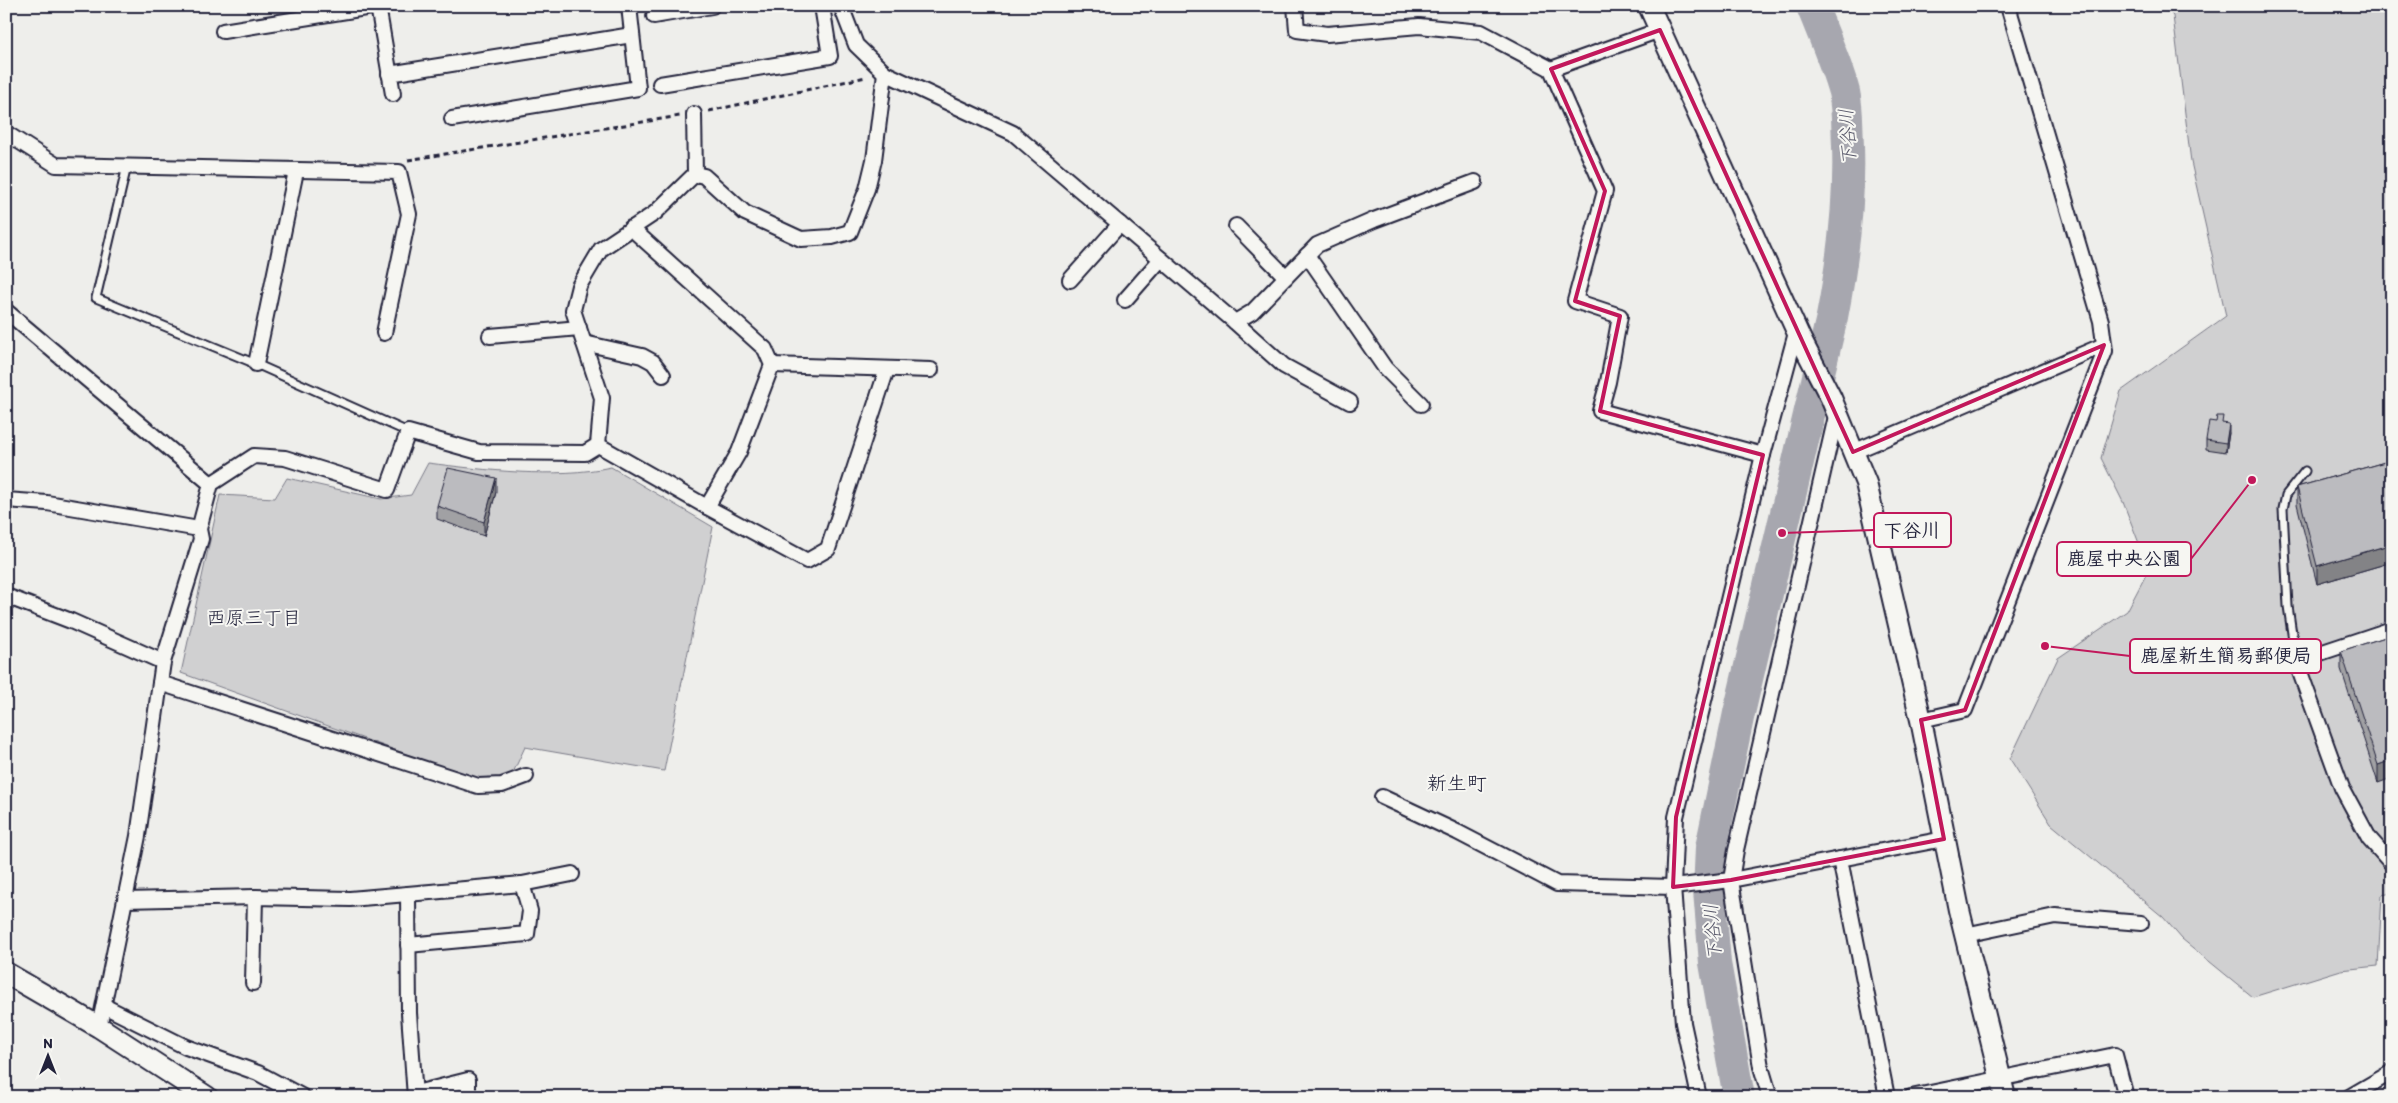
<svg xmlns="http://www.w3.org/2000/svg" width="2398" height="1103" font-family="Itim,'Klee One',sans-serif">
	<style>
		.green { fill: #d0d0d1; stroke: #797986 }
		.lines { fill: none; stroke-linecap: round; stroke-linejoin: round }
		.river { stroke: #a7a7af; stroke-width: 32 }
		.lane-casing { stroke: #22223b; stroke-width: 11 }
		.street-casing { stroke: #22223b; stroke-width: 18 }
		.secondary-casing { stroke: #22223b; stroke-width: 24 }
		.path { stroke: #22223b; stroke-width: 3; stroke-dasharray: 5 4; stroke-linecap: butt }
		.lane { stroke: #f6f6f2; stroke-width: 7 }
		.street { stroke: #f6f6f2; stroke-width: 14 }
		.secondary { stroke: #f6f6f2; stroke-width: 20 }
		.wall { fill: #a1a1a4; stroke: #22223b }
		.shaded-wall { fill: #838386; stroke: #22223b }
		.building { fill: #bbbbbf; stroke: #22223b }
		.marked { fill: none; stroke: #c2185b; stroke-width: 4; stroke-linejoin: round }
		.labels { text-anchor: middle; stroke-width: 4; stroke-linejoin: round; paint-order: stroke }
		.water-label { font-size: 19px; font-style: italic; fill: #575769; stroke: #f6f6f2 }
		.neighbourhood-label { font-size: 19px; fill: #22223b; stroke: #f6f6f2 }
		.quarter-label { font-size: 20px; fill: #22223b; stroke: #f6f6f2 }
		.leader { fill: none; stroke: #c2185b; stroke-width: 2 }
		.callout-dot { fill: #c2185b; stroke: #f6f6f2; stroke-width: 2 }
		.callout { fill: #f6f6f2; stroke: #c2185b; stroke-width: 2 }
		.callout-label { font-size: 19px; text-anchor: middle; font-weight: bold; fill: #22223b }
	</style>
	<rect width="100%" height="100%" fill="#eeeeeb"/>
	<filter id="ink" filterUnits="userSpaceOnUse"><feTurbulence type="fractalNoise" baseFrequency=".02" numOctaves="2"/><feDisplacementMap in="SourceGraphic" scale="10" xChannelSelector="R" yChannelSelector="G"/><feConvolveMatrix kernelMatrix="1 2 1 2 8 2 1 2 1" color-interpolation-filters="sRGB"/></filter>
	<g filter="url(#ink)">
		<!-- green -->
		<g class="green">
			<polygon points="2165,6 2392,6 2392,893 2382,895 2378,966 2341,970 2253,997 2182,939 2163,917 2051,824 2010,759 2058,658 2127,611 2149,569 2123,502 2101,458 2121,391 2226,316 2191,162 2173,16"/>
			<path d="M428,463C484,470 556,479 611,467L713,527L664,771L525,747L511,777L484,782L181,673L220,495L275,498L287,478L381,499L411,495Z"/>
		</g>
		<g class="lines">
			<!-- river -->
			<path class="river" d="M1739,1097L1715,963L1709,891L1711,848L1739,713L1832,317C1843,260 1850,204 1848,146C1847,128 1848,110 1844,92C1836,63 1823,34 1812,6"/>
			<!-- lane casing -->
			<g class="lane-casing">
				<g id="lane">
					<polyline points="127,166 96,298 256,364 408,432"/>
					<polyline points="2296,661 2288,606 2283,509 2286,495 2305,471"/>
				</g>
			</g>
			<!-- street casing -->
			<g class="street-casing">
				<g id="street">
					<polyline points="378,6 393,94"/>
					<polyline points="841,6 856,45 885,73 1013,133 1235,322 1252,312 1317,245 1374,220 1475,182"/>
					<polyline points="1295,6 1297,30 1327,34 1419,26 1481,32 1551,69 1660,30"/>
					<polyline points="654,16 712,6"/>
					<polyline points="223,31 378,6"/>
					<polyline points="1551,69 1605,191 1575,301 1620,316 1608,382 1600,411 1763,455"/>
					<polyline points="389,74 632,35"/>
					<polyline points="660,84 830,56 822,6"/>
					<polyline points="694,114 695,174 655,213 601,249 579,286 573,310 602,398 598,445 707,507 807,561 828,549 887,369"/>
					<polyline points="452,119 638,88 629,6"/>
					<polyline points="6,133 56,165 399,172 409,214 384,333"/>
					<polyline points="695,174 704,176 745,213 801,239 832,237 850,232 867,189 874,160 885,73"/>
					<polyline points="1236,226 1286,277"/>
					<polyline points="631,228 765,349 772,365 739,452 707,507"/>
					<polyline points="1307,255 1385,368 1421,404"/>
					<polyline points="1070,280 1120,224"/>
					<polyline points="1125,300 1161,259"/>
					<polyline points="6,311 211,484"/>
					<polyline points="1235,322 1284,366 1350,402"/>
					<polyline points="490,336 579,328"/>
					<polyline points="584,343 642,356 653,362 663,375"/>
					<polyline points="256,364 296,171"/>
					<polyline points="772,365 931,370"/>
					<polyline points="1853,452 2104,345"/>
					<polyline points="6,500 47,503 199,529"/>
					<polyline points="6,596 71,621 163,662"/>
					<polyline points="2392,629 2296,661 2342,788 2369,838 2392,864"/>
					<polyline points="160,683 478,786 502,785 526,776"/>
					<polyline points="1921,720 1965,710 2105,351 2101,321 2008,6"/>
					<polyline points="1382,797 1457,832 1557,884 1673,887 1731,880 1944,839"/>
					<polyline points="1840,859 1887,1097"/>
					<polyline points="408,894 409,1013 415,1097"/>
					<polyline points="125,900 255,897 350,899 522,884 572,874"/>
					<polyline points="1965,935 2055,916 2141,923"/>
					<polyline points="408,945 527,934 530,911 522,884"/>
					<polyline points="253,983 255,897"/>
					<polyline points="104,1006 186,1047 258,1073 303,1097"/>
					<polyline points="99,1027 138,836 163,662 201,539 199,529 211,484 254,456 285,458 387,490 408,432 479,452 585,453 598,445"/>
					<polyline points="416,1093 468,1080 468,1097"/>
					<polyline points="1699,1097 1683,1023 1673,887 1676,817 1763,455 1797,329"/>
					<polyline points="1770,1097 1761,1067 1731,880 1736,850 1837,412"/>
					<polyline points="1911,1097 2115,1055 2126,1097"/>
					<polyline points="2349,1097 2392,1072"/>
				</g>
			</g>
			<!-- secondary casing -->
			<g class="secondary-casing">
				<g id="secondary">
					<polyline points="1649,6 1801,340 1831,398 1866,483 1921,720 1959,910 2005,1097"/>
					<polyline points="6,973 99,1027 207,1097"/>
				</g>
			</g>
			<!-- path -->
			<g class="path">
				<polyline points="709,111 866,77"/>
				<polyline points="408,160 680,116"/>
			</g>
			<!-- lane -->
			<use href="#lane" class="lane"/>
			<!-- street -->
			<use href="#street" class="street"/>
			<!-- secondary -->
			<use href="#secondary" class="secondary"/>
		</g>
		<!-- wall -->
		<g class="wall">
			<polygon points="2223,423 2229,433 2226,452 2206,449 2206,440"/>
			<polygon points="2392,460 2392,562 2317,584 2297,504 2297,487"/>
			<polygon points="496,492 484,536 437,519 437,506"/>
			<polygon points="2392,635 2378,783 2341,669 2341,651"/>
		</g>
		<!-- shaded-wall -->
		<g class="shaded-wall">
			<polygon points="2229,424 2229,433 2226,452 2226,443"/>
			<polygon points="496,478 496,492 484,536 484,522"/>
			<polygon points="2392,544 2392,562 2317,584 2317,566"/>
			<polygon points="2392,760 2392,778 2378,783 2378,765"/>
		</g>
		<!-- building -->
		<g class="building">
			<polygon points="2217,416 2223,416 2222,423 2229,424 2226,443 2206,440 2209,421 2216,422"/>
			<polygon points="2392,460 2392,544 2317,566 2297,487"/>
			<polygon points="448,468 496,478 484,522 437,506"/>
			<polygon points="2392,635 2392,760 2378,765 2341,651"/>
		</g>
	</g>
	<!-- marked area -->
	<path class="marked" d="M1660,30L1853,452L2104,345L1965,710L1921,720L1944,839L1731,880L1673,887L1676,817L1763,455L1600,411L1620,316L1575,301L1605,191L1551,69Z"/>
	<g class="labels">
		<!-- water labels -->
		<g class="water-label">
			<text transform="translate(1847 137) rotate(-94)" y="7">下谷川</text>
			<text transform="translate(1712 932) rotate(-95)" y="7">下谷川</text>
		</g>
		<!-- neighbourhood labels -->
		<g class="neighbourhood-label">
			<text x="254" y="624">西原三丁目</text>
		</g>
		<!-- quarter labels -->
		<g class="quarter-label">
			<text x="1457" y="790">新生町</text>
		</g>
	</g>
	<!-- callouts -->
	<path class="leader" d="M1782 533L1874 530M2252 480L2191 559M2045 646L2130 656"/>
	<g class="callout-dot">
		<circle cx="1782" cy="533" r="5"/>
		<circle cx="2252" cy="480" r="5"/>
		<circle cx="2045" cy="646" r="5"/>
	</g>
	<g class="callout">
		<rect x="1874" y="513" width="77" height="34" rx="5"/>
		<rect x="2057" y="542" width="134" height="34" rx="5"/>
		<rect x="2130" y="639" width="191" height="34" rx="5"/>
	</g>
	<g class="callout-label">
		<text x="1912" y="537">下谷川</text>
		<text x="2124" y="565">鹿屋中央公園</text>
		<text x="2226" y="662">鹿屋新生簡易郵便局</text>
	</g>
	<!-- margin -->
	<rect width="2398" height="1103" fill="none" stroke="#f6f6f2" stroke-width="25"/>
	<rect x="12" y="12" width="2373" height="1078" fill="none" stroke="#22223b" stroke-width="2" filter="url(#ink)"/>
	<!-- north arrow -->
	<g transform="translate(48 1056)" stroke="#f6f6f2" stroke-width="4" paint-order="stroke">
	<path d="M0-4L9 19L0 12L-9 19Z" fill="#22223b"/>
	<text y="-8" font-size="14" font-weight="bold" text-anchor="middle" fill="#22223b">N</text>
	</g>
</svg>
